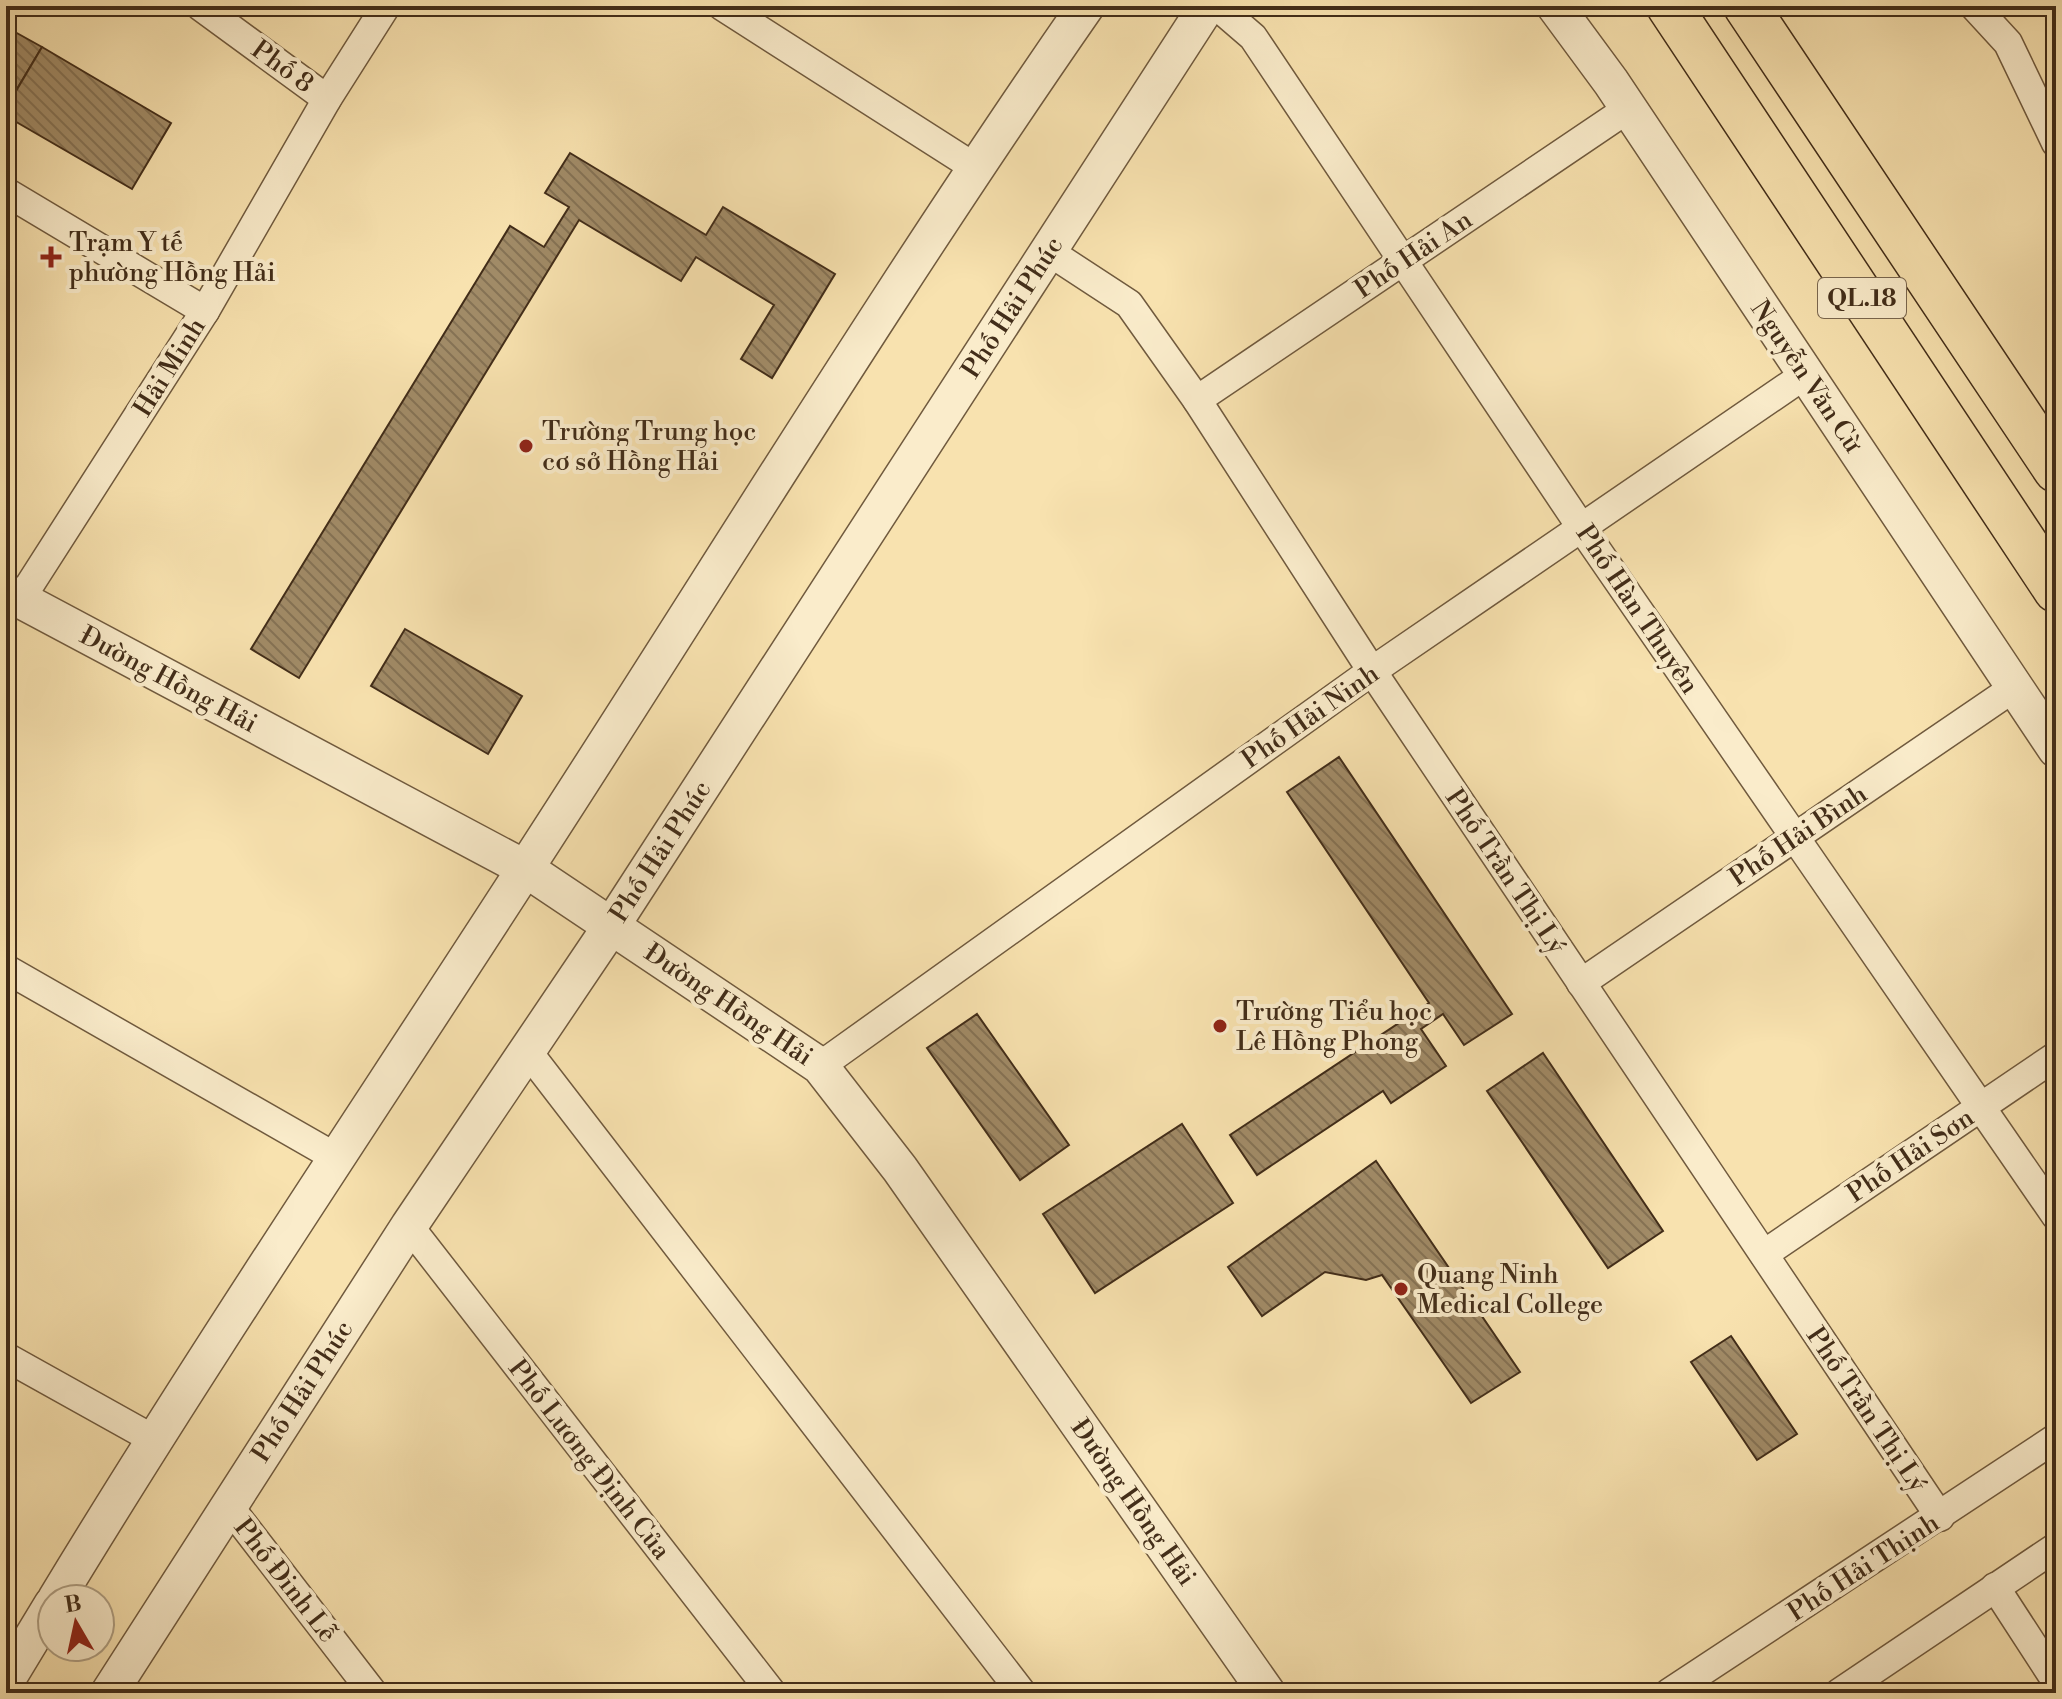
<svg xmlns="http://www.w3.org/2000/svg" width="2062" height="1699" font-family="'Libre Bodoni',serif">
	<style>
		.building { fill: url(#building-back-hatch); stroke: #422d19; stroke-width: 2 }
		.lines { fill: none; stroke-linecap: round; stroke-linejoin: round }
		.minor-casing { stroke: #705a3e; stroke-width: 31 }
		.tertiary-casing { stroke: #705a3e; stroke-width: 39 }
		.primary-casing { stroke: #422d19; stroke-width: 47 }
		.minor { stroke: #faeccb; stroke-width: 28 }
		.tertiary { stroke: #faeccb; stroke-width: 36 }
		.primary { stroke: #f8e2af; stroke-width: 44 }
		.poi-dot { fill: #8f2418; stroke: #faeccb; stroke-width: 3 }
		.labels { text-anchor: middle; stroke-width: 8; stroke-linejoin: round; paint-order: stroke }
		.shield { fill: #faeccb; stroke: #79664e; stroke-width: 2 }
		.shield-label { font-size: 24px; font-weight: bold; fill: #422d19 }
		.street-label { font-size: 26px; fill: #422d19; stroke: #faeccb }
		.poi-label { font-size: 26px; fill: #422d19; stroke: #faeccb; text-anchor: start }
	</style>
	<defs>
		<pattern id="building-back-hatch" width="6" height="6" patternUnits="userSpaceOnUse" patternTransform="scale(2)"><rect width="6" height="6" fill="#a18b67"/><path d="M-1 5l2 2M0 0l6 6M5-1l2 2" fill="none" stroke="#857254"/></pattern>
	</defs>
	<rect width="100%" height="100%" fill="#f8e2af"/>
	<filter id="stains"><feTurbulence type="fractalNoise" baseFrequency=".0025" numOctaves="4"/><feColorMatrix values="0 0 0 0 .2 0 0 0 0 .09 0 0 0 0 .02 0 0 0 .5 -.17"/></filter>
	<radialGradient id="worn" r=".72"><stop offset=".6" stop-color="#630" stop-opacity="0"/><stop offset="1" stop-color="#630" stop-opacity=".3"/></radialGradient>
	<!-- building -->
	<g class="building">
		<polygon points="6,27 42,47 8,104 6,103"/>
		<polygon points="42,47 171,123 132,189 6,116 6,108"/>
		<polygon points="570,153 706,235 723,207 835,274 772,378 741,359 774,305 696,257 681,281 579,220 299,678 251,649 510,226 544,247 569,207 545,193"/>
		<polygon points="405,629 522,696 488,754 371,686"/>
		<polygon points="1339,757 1512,1014 1464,1045 1443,1014 1421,1029 1446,1066 1391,1103 1383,1091 1257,1175 1230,1135 1429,1003 1287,792"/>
		<polygon points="977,1014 1069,1145 1020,1180 927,1048"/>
		<polygon points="1543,1053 1663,1231 1608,1268 1487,1091"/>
		<polygon points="1182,1124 1233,1203 1095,1293 1043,1214"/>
		<polygon points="1376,1161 1520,1372 1471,1403 1382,1275 1366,1280 1325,1272 1262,1316 1228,1267"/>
		<polygon points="1731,1336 1797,1434 1757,1460 1691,1362"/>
	</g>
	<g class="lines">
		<!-- minor casing -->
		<g class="minor-casing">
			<g id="minor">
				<polyline points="200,6 327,99"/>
				<polyline points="722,6 974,167"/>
				<polyline points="1217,6 1253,37 1581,527 2056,1216"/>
				<polyline points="1974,6 2008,43 2056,143"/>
				<polyline points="6,192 205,311"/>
				<polyline points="1048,251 1129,304 1197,400 1372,671 1940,1517"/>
				<polyline points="1197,400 1629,108"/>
				<polyline points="20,600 205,311 327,99 386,6"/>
				<polyline points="6,969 335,1157"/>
				<polyline points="1581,983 2015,687"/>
				<polyline points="528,1052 1022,1693"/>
				<polyline points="820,1066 1372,671 1806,374"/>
				<polyline points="409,1226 772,1693"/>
				<polyline points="1764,1254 2056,1056"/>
				<polyline points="6,1357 153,1439"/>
				<polyline points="228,1505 373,1693"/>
				<polyline points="1995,1587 2056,1681"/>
				<polyline points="1669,1693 2056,1438"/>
				<polyline points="1839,1693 2056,1547"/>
			</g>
		</g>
		<!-- tertiary casing -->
		<g class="tertiary-casing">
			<g id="tertiary">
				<polyline points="1555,6 1611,82 2056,749"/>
				<polyline points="6,592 526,869 820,1066 900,1169 1267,1693"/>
				<path d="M56,1599C206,1352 368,1112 525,869C712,581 890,288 1086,6"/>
				<polyline points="6,1681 52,1605"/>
				<polyline points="109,1693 409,1226 612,925 1207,6"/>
			</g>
		</g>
		<!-- primary casing -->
		<g class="primary-casing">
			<g id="primary">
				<polyline points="1669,6 2056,590"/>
				<polyline points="1746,6 2056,470"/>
			</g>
		</g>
		<!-- minor -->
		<use href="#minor" class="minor"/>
		<!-- tertiary -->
		<use href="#tertiary" class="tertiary"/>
		<!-- primary -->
		<use href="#primary" class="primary"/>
	</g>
	<!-- markers -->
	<g class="poi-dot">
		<path d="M47 245h8v8h8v8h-8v8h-8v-8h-8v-8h8z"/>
		<circle cx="526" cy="446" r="8"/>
		<circle cx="1220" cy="1026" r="8"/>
		<circle cx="1401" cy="1289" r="8"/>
	</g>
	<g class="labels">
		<!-- shield labels -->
		<rect class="shield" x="1818" y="278" width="88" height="40" rx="6"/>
		<g class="shield-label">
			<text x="1862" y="306">QL.18</text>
		</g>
		<!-- street labels -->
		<g class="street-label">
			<text transform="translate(283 66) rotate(36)" y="9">Phố 8</text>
			<text transform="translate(1413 254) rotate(-34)" y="9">Phố Hải An</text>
			<text transform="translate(1012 307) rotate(-57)" y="9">Phố Hải Phúc</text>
			<text transform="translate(169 367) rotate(-58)" y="9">Hải Minh</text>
			<text transform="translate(1807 376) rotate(56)" y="9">Nguyễn Văn Cừ</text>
			<text transform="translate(1638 609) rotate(56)" y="9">Phố Hàn Thuyên</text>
			<text transform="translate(169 679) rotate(28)" y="9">Đường Hồng Hải</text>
			<text transform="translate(1310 716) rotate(-35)" y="9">Phố Hải Ninh</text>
			<text transform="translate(1798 835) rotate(-34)" y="9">Phố Hải Bình</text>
			<text transform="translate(660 851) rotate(-57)" y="9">Phố Hải Phúc</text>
			<text transform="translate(1506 871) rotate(56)" y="9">Phố Trần Thị Lý</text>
			<text transform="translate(729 1004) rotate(34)" y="9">Đường Hồng Hải</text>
			<text transform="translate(1910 1155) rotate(-34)" y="9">Phố Hải Sơn</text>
			<text transform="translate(302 1391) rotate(-57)" y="9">Phố Hải Phúc</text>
			<text transform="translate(1867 1409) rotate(56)" y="9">Phố Trần Thị Lý</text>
			<text transform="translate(590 1459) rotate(52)" y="9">Phố Lương Định Của</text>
			<text transform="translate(1134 1502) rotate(55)" y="9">Đường Hồng Hải</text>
			<text transform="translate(1863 1567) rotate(-33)" y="9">Phố Hải Thịnh</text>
			<text transform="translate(286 1580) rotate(52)" y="9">Phố Đinh Lễ</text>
		</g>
		<!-- poi labels -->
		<g class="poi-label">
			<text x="69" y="251">Trạm Y tế<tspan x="69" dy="30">phường Hồng Hải</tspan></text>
			<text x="542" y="440">Trường Trung học<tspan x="542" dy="30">cơ sở Hồng Hải</tspan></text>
			<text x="1236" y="1020">Trường Tiểu học<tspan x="1236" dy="30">Lê Hồng Phong</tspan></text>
			<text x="1417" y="1283">Quang Ninh<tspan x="1417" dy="30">Medical College</tspan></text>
		</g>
	</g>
	<!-- margin -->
	<rect width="2062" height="1699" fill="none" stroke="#f8e2af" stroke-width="32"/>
	<rect x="8" y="8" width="2046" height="1683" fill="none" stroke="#422d19" stroke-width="4"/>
	<rect x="16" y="16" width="2030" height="1667" fill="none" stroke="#422d19" stroke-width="2"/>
	<!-- north arrow -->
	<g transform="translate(76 1623) rotate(351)"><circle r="38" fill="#faeccb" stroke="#b0a084" stroke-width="2"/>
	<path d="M0-6L14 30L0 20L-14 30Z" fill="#8f2418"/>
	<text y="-12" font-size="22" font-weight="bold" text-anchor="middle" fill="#422d19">B</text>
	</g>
	<rect width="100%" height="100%" filter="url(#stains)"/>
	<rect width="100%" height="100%" fill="url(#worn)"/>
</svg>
